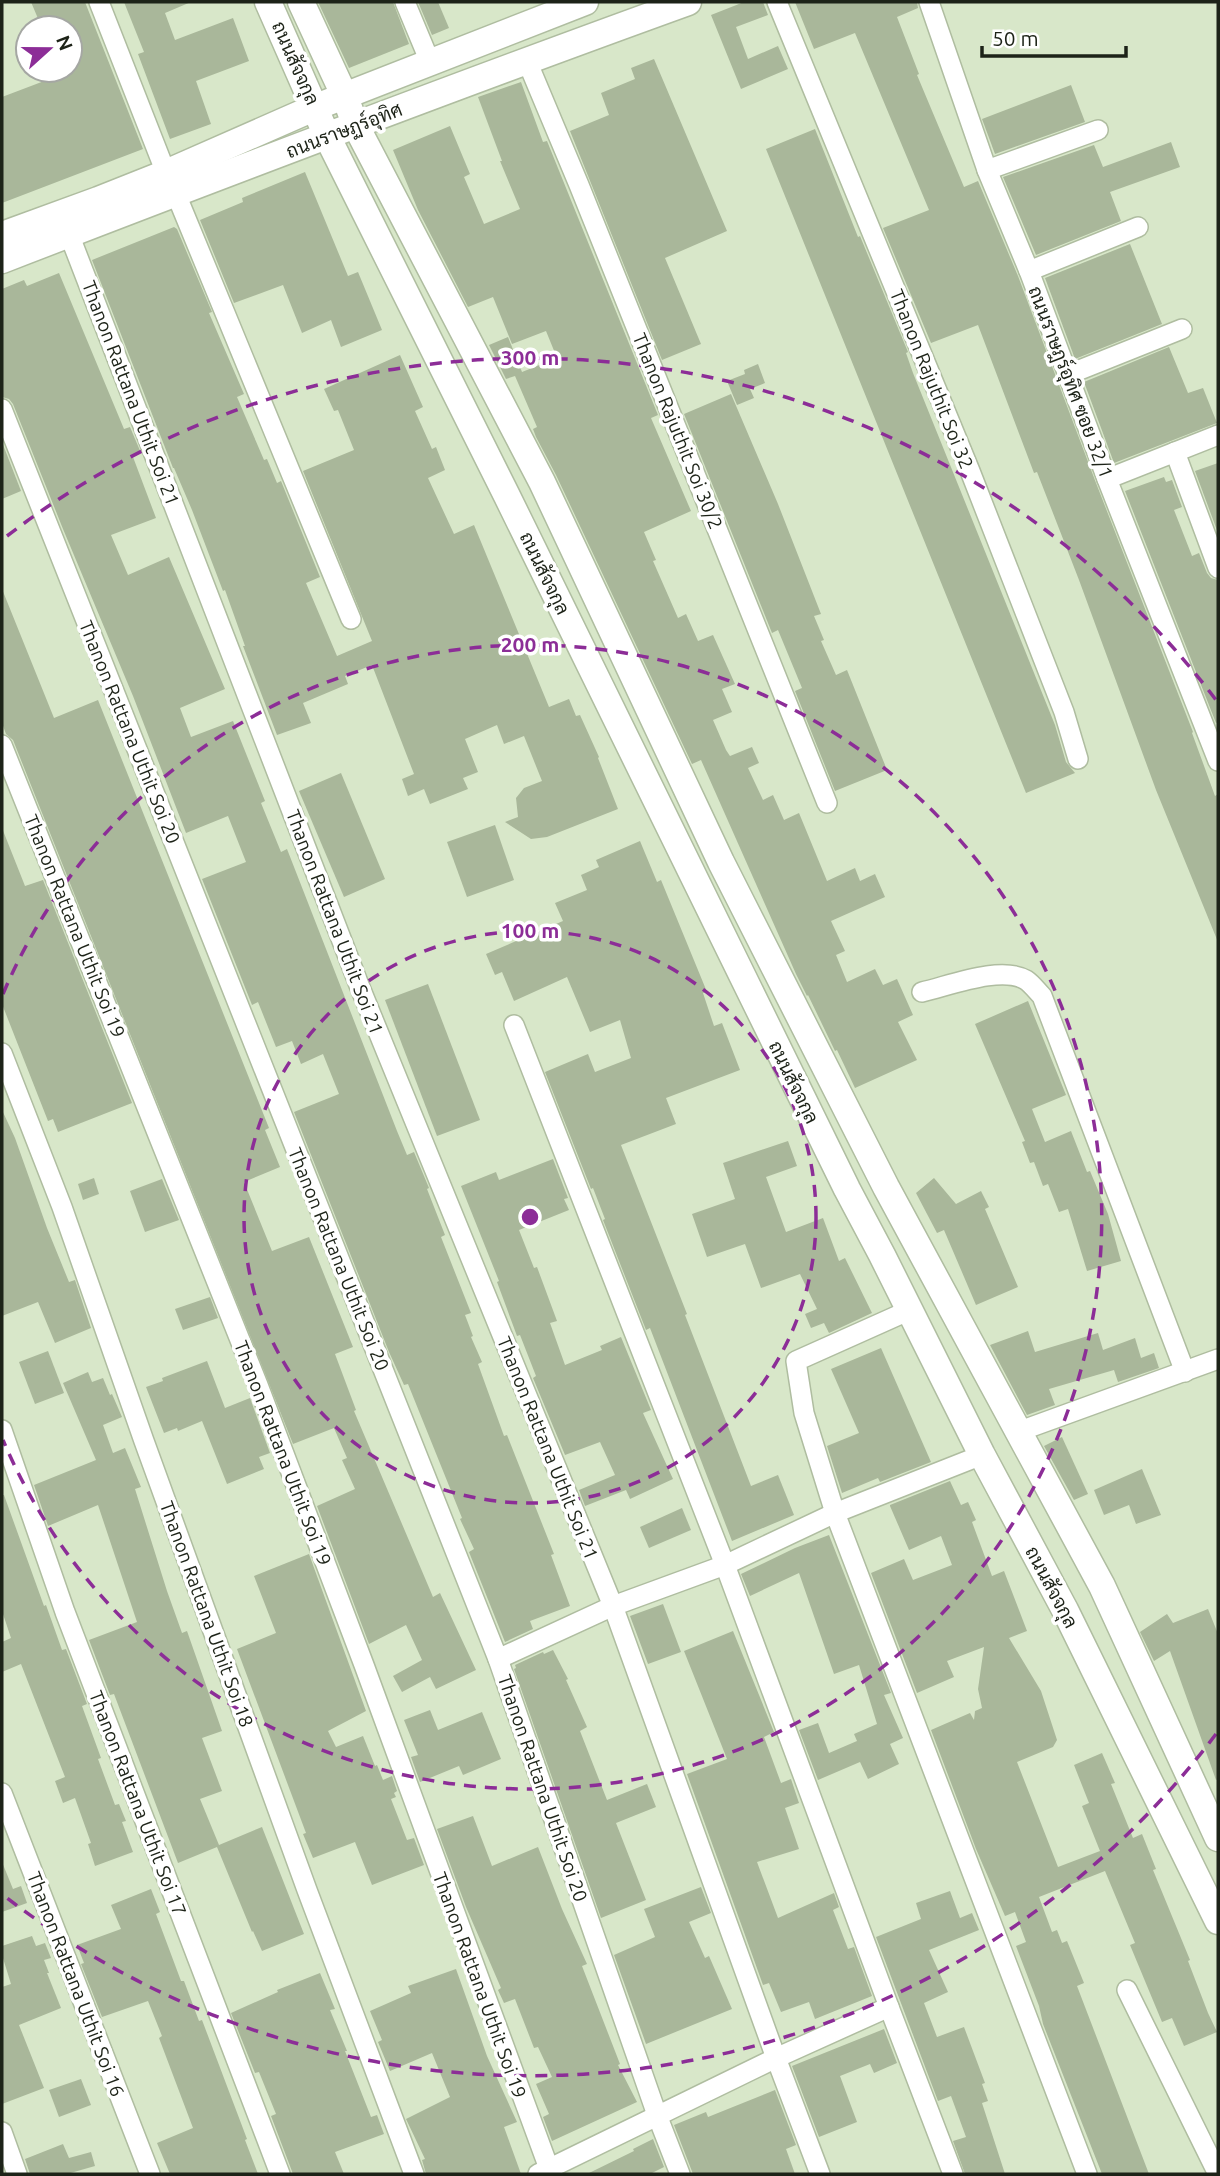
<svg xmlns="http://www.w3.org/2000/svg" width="1220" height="2176" font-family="Ubuntu,Sarabun,sans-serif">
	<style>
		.building { fill: #a9b79a }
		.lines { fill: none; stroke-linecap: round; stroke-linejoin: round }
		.street-casing { stroke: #afbda0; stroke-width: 22 }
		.secondary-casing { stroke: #afbda0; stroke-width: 29 }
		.street { stroke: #fff; stroke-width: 19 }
		.secondary { stroke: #fff; stroke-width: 26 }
		.ring { fill: none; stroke: #8c2d97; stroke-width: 3.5; stroke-dasharray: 12 9 }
		.labels { text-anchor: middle; stroke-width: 7; stroke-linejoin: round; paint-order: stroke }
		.street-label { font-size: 19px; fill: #1d2318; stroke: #fff }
		.centre { fill: #8c2d97; stroke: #fff; stroke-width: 3.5 }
		.ring-label { font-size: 21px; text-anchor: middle; font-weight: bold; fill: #8c2d97; stroke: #fff; stroke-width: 7; stroke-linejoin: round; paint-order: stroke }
	</style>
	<rect width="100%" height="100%" fill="#d8e7c9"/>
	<!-- building -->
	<g class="building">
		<polygon points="31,2 85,2 143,149 2,203 2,97 60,75 58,70 70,70 70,28 42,28"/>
		<polygon points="124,2 191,2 165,13 175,40 233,18 249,61 196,81 211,124 170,139 138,54 144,52"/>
		<polygon points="318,2 393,2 409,44 349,68"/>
		<polygon points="418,2 438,2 449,28 432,35"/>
		<polygon points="744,2 763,2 768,15 736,27 748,59 778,46 788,69 741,89 711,15"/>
		<polygon points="795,2 917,2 918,8 897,17 919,74 917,75 964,187 978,181 1018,276 1096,483 1193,732 1192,733 1215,796 1218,794 1218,942 1156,790 1079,580 1037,472 1034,473 978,325 931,343 883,228 929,210 855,33 814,49"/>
		<polygon points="654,59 727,231 665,258 701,344 662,360 570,131 609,115 601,93 635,79 631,68"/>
		<polygon points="521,82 543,142 547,141 658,415 651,418 691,511 644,532 656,560 653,561 678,618 686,614 698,641 713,635 735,684 722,689 732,712 713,720 726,750 730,756 752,747 759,763 748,768 763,800 773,795 784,820 799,813 827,881 855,868 860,881 875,874 885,897 831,921 845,951 836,955 847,982 875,969 883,985 897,979 913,1015 898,1022 917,1060 855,1088 837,1050 835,1051 808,995 807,996 796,974 701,760 692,764 556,475 536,437 533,429 537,427 515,376 506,379 489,345 508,337 522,372 557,358 546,331 512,344 493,297 468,307 418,210 393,150 450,126 470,174 464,177 484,224 520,209 500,161 502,161 478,97"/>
		<polygon points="1071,85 1085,122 995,154 982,119"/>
		<polygon points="815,129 858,237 860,236 908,352 906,353 913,373 1055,725 1066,762 1075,773 1026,793 766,149"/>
		<polygon points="1171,142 1180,167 1110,192 1121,221 1036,255 1003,177 1094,145 1103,167"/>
		<polygon points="305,172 348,276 358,272 382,330 341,347 331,320 302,333 283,285 234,303 200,220 243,202 242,198"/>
		<polygon points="174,227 177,229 212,312 209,313 244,394 237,397 264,460 267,459 277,483 281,481 320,577 306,583 337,656 372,641 303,471 354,450 338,410 334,411 324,389 400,355 423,407 415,411 432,449 436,447 445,470 428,478 454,534 474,525 549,707 569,699 576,716 580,715 599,757 598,758 618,809 547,837 531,839 505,822 518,817 516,798 524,788 542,781 524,736 504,744 497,725 465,739 478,772 463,778 468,789 430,804 424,789 408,796 402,779 414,774 372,665 345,676 348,684 303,703 311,723 277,735 243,646 245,646 225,590 223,591 192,510 174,468 173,468 92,260"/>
		<polygon points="1130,244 1162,324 1075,359 1045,278"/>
		<polygon points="59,273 124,429 130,427 141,453 133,457 156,518 111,535 128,575 169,557 225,689 180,708 191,737 233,721 265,801 261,803 281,852 287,849 397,1131 407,1155 414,1152 429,1188 427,1189 445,1235 441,1237 471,1313 465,1315 473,1336 471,1337 482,1362 478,1364 504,1436 507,1435 554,1554 551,1555 570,1606 530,1621 533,1629 505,1642 469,1552 474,1549 460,1519 462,1518 408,1384 404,1385 389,1352 294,1112 339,1094 323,1054 301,1064 292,1041 276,1047 258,1002 252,1005 202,879 246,862 228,816 186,833 133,696 63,529 13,404 9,399 2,397 2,289 24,280 27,286"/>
		<polygon points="1169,347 1188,393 1203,388 1217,423 1114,463 1084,382"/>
		<polygon points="758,364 765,383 750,389 754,398 737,405 727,381 745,374 744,370"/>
		<polygon points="731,394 778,504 821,614 814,616 824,640 821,641 836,675 847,670 887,770 835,791 795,691 802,688 778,630 772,633 684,414"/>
		<polygon points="2,442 21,491 2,499"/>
		<polygon points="1218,463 1218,533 1195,471"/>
		<polygon points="1164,477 1166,482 1172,480 1182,507 1174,510 1192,556 1199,553 1207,573 1211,578 1218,580 1218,722 1216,723 1125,491"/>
		<polygon points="2,589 54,718 98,700 269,1128 265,1130 280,1167 244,1182 272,1251 309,1237 353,1347 335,1354 356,1410 354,1411 433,1597 440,1593 476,1670 436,1689 430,1677 402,1692 393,1676 422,1660 406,1625 369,1644 317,1506 355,1489 342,1460 347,1458 334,1428 293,1444 13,740 6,734 2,723"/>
		<polygon points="341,773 385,879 344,897 299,791"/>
		<polygon points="495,825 514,880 467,897 447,842"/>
		<polygon points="2,828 25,886 43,880 132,1103 58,1132 53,1119 48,1121 2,1004"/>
		<polygon points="640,841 657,882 661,880 707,992 703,993 714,1026 722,1023 740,1070 666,1098 676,1124 621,1145 687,1314 685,1315 751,1486 778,1475 794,1515 732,1541 650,1328 646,1330 603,1220 605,1219 593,1188 591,1189 545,1072 588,1054 595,1072 631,1058 620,1020 590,1032 567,977 514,1001 502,972 495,975 486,954 563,921 555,903 587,890 581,875 599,867 596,860"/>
		<polygon points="428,984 480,1120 437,1136 385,1000"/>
		<polygon points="1028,1001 1066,1095 1032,1109 1045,1142 1071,1131 1087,1172 1090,1171 1108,1214 1121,1261 1087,1271 1068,1209 1059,1212 1048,1184 1043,1186 1034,1162 1030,1163 1022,1142 1025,1141 975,1024"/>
		<polygon points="2,1110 15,1138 47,1228 69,1282 75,1280 91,1328 55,1343 38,1302 2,1316"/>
		<polygon points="788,1141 797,1166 766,1177 786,1232 823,1218 839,1261 845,1258 872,1313 829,1333 824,1323 811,1328 805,1314 817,1309 800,1274 761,1288 745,1244 707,1257 692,1214 735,1199 723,1163"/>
		<polygon points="553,1159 568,1198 564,1199 569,1210 519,1230 534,1268 537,1267 557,1321 550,1323 565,1365 602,1350 600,1346 621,1337 651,1410 643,1413 673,1479 630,1499 626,1490 585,1506 579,1490 615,1475 600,1442 565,1455 533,1378 536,1376 520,1335 517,1336 497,1282 499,1281 461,1186 496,1172 499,1180"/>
		<polygon points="94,1178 99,1194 83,1200 78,1184"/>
		<polygon points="934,1178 956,1204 981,1191 989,1207 985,1209 1018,1287 976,1305 944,1230 937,1233 916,1193"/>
		<polygon points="162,1179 179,1220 145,1232 130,1191"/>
		<polygon points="210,1297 218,1318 183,1330 175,1309"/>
		<polygon points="1028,1331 1035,1352 1098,1333 1103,1350 1135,1338 1141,1358 1154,1353 1159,1368 1118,1382 1114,1370 1049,1389 1055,1405 1027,1415 990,1345"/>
		<polygon points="881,1348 931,1462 880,1482 878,1478 842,1493 827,1446 859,1433 831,1369"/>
		<polygon points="48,1351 64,1393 35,1404 19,1362"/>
		<polygon points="207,1361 225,1408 250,1398 270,1453 259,1457 264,1469 227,1484 202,1421 178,1431 177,1428 164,1433 146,1387 163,1381 162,1378"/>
		<polygon points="88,1372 92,1382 103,1378 110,1395 112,1394 122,1417 103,1425 113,1453 125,1448 141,1487 135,1489 167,1591 182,1633 187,1631 222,1731 202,1738 222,1791 200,1799 219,1845 262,1827 304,1934 262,1951 253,1931 252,1932 217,1847 178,1863 114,1694 110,1695 89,1640 137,1622 98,1505 48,1526 34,1485 96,1460 63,1383"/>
		<polygon points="1062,1437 1088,1494 1074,1500 1044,1446"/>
		<polygon points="1142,1469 1161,1515 1136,1524 1129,1505 1104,1515 1094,1490"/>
		<polygon points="950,1481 961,1505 968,1502 976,1520 972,1522 992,1576 1004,1571 1027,1631 1009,1638 1041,1691 1057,1740 1053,1747 1017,1762 1058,1867 1100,1851 1082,1806 1089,1803 1074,1765 1102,1753 1115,1783 1111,1784 1133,1838 1142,1834 1156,1869 1153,1870 1190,1960 1188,1961 1208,2013 1217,2032 1184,2046 1172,2018 1162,2022 1130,1945 1135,1943 1105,1871 1039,1897 1052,1932 1057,1930 1062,1943 1067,1941 1084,1983 1077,1986 1149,2174 1102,2174 1043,2024 1039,2006 1016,1946 1026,1942 1015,1912 1005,1916 976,1849 931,1730 970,1713 974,1720 975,1711 982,1708 978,1689 984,1647 947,1661 954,1677 917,1693 871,1573 904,1559 913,1580 952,1565 941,1536 909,1550 890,1506 890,1505"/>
		<polygon points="2,1495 4,1495 44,1606 46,1605 62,1650 66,1649 87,1704 82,1706 101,1758 98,1759 115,1805 119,1804 126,1821 122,1822 133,1852 95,1866 88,1844 91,1843 75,1798 63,1803 55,1781 65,1777 21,1664 2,1672 2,1642 11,1638 2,1611"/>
		<polygon points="682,1508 691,1530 649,1548 640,1527"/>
		<polygon points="829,1535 891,1693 884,1695 903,1738 890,1744 899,1764 868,1779 860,1762 818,1780 799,1730 818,1723 829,1753 857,1741 854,1734 877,1724 859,1665 834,1674 799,1573 750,1596 741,1574 795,1548"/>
		<polygon points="309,1554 366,1711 328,1731 336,1747 363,1736 375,1766 377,1765 383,1780 392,1776 397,1791 394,1793 396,1797 391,1799 407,1840 414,1838 424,1865 372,1885 355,1842 313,1858 303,1834 306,1833 237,1649 276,1633 254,1576"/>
		<polygon points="663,1604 681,1652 648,1664 630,1616"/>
		<polygon points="1208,1609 1218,1634 1218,1779 1216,1780 1170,1651 1154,1661 1140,1632 1167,1614 1173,1623"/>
		<polygon points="733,1631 774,1732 764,1737 781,1783 791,1779 799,1803 785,1808 799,1849 757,1862 778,1918 834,1893 839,1907 833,1910 848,1949 854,1947 872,1996 815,2019 809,2002 781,2012 769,1983 763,1985 687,1774 727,1759 684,1651"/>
		<polygon points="553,1650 568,1679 566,1680 587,1727 580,1731 607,1800 647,1784 656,1807 616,1823 646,1900 601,1918 514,1669 516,1668 515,1665 543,1652 544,1654"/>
		<polygon points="430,1710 438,1730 482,1712 501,1759 463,1775 459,1766 420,1782 411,1757 418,1755 404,1720"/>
		<polygon points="473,1816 492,1866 538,1847 562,1909 587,1964 582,1966 620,2064 618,2065 637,2102 552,2141 543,2117 549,2114 536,2084 552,2077 538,2047 534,2048 515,1999 504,2003 498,1990 501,1988 466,1907 437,1829"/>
		<polygon points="2,1862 13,1889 21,1886 27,1903 2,1912"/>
		<polygon points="701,1887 711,1913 689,1922 705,1958 709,1956 732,2009 646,2044 614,1955 655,1937 644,1909"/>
		<polygon points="151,1889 160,1912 156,1914 181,1981 184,1981 199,2021 202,2020 247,2139 245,2140 258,2174 170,2174 157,2143 193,2128 159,2038 162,2036 148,2001 102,2017 81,1964 84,1963 77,1945 121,1929 111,1905"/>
		<polygon points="950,1891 960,1918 972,1913 979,1930 929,1950 948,1992 924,2003 937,2037 964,2027 985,2083 982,2084 988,2101 982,2103 1005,2174 965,2174 953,2141 966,2137 951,2096 938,2101 876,1937 921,1919 916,1903"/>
		<polygon points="32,1936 36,1946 45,1943 51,1958 44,1960 49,1973 47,1973 61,2008 19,2025 44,2088 2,2104 2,1987 11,1984 2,1955 2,1946"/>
		<polygon points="456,1969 487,2056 517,2122 504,2127 521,2174 426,2174 422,2160 425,2159 406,2119 450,2097 432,2053 390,2071 378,2042 382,2040 370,2011 411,1993 408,1986"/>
		<polygon points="320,1973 335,2009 330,2010 347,2051 345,2051 371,2117 377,2115 384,2134 335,2152 344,2174 293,2174 271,2116 276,2114 259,2072 255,2073 231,2013 278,1992 277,1990"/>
		<polygon points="884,2029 897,2063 874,2073 870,2064 840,2076 857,2122 819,2137 792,2066"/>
		<polygon points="81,2079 91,2105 59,2117 49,2090"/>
		<polygon points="775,2090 796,2145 786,2149 795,2174 693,2174 674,2125 706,2112 708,2117"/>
		<polygon points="653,2139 664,2167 650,2174 587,2174 634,2151 633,2149"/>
		<polygon points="63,2144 69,2158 91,2152 95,2166 67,2174 30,2174 25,2159"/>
	</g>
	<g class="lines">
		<!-- street casing -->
		<g class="street-casing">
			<g id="street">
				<polyline points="99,2 166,173"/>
				<polyline points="405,2 430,62"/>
				<polyline points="777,2 970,471 1064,712 1078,759"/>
				<polyline points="929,2 987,170 1029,271 1107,479 1218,761"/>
				<polyline points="527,61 579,185 827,803"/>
				<polyline points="987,170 1098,130"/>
				<polyline points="176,194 351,619"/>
				<polyline points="69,234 359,985 613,1606 776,2058 820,2174"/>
				<polyline points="1029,271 1138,227"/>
				<polyline points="1067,375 1182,329"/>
				<polyline points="2,409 498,1659 657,2115 680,2174"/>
				<polyline points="1175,452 1218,568"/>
				<polyline points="1107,479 1218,435"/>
				<polyline points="2,745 258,1385 364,1665 551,2174"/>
				<path d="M922,992C949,986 1001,965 1026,980C1032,984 1037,991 1042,996L1185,1372"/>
				<polyline points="514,1025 725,1565 889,2007 953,2174"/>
				<polyline points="2,1053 62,1207 144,1441 307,1890 414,2174"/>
				<polyline points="910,1310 796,1361 804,1413 835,1513 1087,2174"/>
				<polyline points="2,1430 65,1612 280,2174"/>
				<polyline points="1020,1431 1218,1359"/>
				<polyline points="498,1659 613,1606 725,1565 835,1513 982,1455"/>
				<polyline points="2,1793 150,2174"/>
				<polyline points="1127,1990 1218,2174"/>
				<polyline points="2,2132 17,2174"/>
				<polyline points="538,2174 776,2058 889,2007"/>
			</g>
		</g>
		<!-- secondary casing -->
		<g class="secondary-casing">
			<g id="secondary">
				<polyline points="268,2 327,136 507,496 847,1189 882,1255 982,1455 1065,1610 1218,1921"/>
				<polyline points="301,2 345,97 355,124 542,482 721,862 886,1187 1102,1586 1218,1838"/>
				<polyline points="2,235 98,200 166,173 316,107 585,2"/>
				<path d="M2,260C230,172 458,85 688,2"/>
			</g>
		</g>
		<!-- street -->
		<use href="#street" class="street"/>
		<!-- secondary -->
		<use href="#secondary" class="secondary"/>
	</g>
	<!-- distance rings -->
	<g class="ring">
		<circle cx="530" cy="1217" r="286"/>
		<path d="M3 994A572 572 0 1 1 3 1440"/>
		<path d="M1216 1734A859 859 0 0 1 7 1898M7 536A859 859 0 0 1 1216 700"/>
	</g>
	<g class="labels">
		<!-- street labels -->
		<g class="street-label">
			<text transform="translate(296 63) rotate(66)" y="7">ถนนสัจจกุล</text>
			<text transform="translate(344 130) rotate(-21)" y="7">ถนนราษฏร์อุทิศ</text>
			<text transform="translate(932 379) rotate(68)" y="7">Thanon Rajuthit Soi 32</text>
			<text transform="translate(1071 382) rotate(69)" y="7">ถนนราษฎร์อุทิศ ซอย 32/1</text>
			<text transform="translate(131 393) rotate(69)" y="7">Thanon Rattana Uthit Soi 21</text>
			<text transform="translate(678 431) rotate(68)" y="7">Thanon Rajuthit Soi 30/2</text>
			<text transform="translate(545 573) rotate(64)" y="7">ถนนสัจจกุล</text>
			<text transform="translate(130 732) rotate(68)" y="7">Thanon Rattana Uthit Soi 20</text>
			<text transform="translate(335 922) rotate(69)" y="7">Thanon Rattana Uthit Soi 21</text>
			<text transform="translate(75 926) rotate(68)" y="7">Thanon Rattana Uthit Soi 19</text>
			<text transform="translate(794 1082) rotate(64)" y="7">ถนนสัจจกุล</text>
			<text transform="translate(339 1259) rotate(68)" y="7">Thanon Rattana Uthit Soi 20</text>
			<text transform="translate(548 1448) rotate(68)" y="7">Thanon Rattana Uthit Soi 21</text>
			<text transform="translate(283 1453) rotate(69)" y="7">Thanon Rattana Uthit Soi 19</text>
			<text transform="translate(1052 1587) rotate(62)" y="7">ถนนสัจจกุล</text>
			<text transform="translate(207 1614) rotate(70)" y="7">Thanon Rattana Uthit Soi 18</text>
			<text transform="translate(543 1788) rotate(71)" y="7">Thanon Rattana Uthit Soi 20</text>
			<text transform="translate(138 1803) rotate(69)" y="7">Thanon Rattana Uthit Soi 17</text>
			<text transform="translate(76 1984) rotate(69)" y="7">Thanon Rattana Uthit Soi 16</text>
			<text transform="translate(480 1985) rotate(70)" y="7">Thanon Rattana Uthit Soi 19</text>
		</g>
	</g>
	<circle cx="530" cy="1217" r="10" class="centre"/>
	<g class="ring-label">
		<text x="530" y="365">300 m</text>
		<text x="530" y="652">200 m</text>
		<text x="530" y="938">100 m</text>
	</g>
	<!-- border -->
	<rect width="1220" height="2176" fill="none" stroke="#1d2318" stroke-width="7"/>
	<!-- north arrow -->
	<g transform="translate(49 49) rotate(69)"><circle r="33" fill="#ffffff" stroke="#a5a7a3" stroke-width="2"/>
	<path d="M0-5L12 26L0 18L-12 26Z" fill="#8c2d97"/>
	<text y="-10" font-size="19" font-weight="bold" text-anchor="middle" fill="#1d2318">N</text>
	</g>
	<!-- scale -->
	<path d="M982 46v10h144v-10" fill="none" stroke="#1d2318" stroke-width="3.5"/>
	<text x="992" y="46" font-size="21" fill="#1d2318" stroke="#ffffff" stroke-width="5" paint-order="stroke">50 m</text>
</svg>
